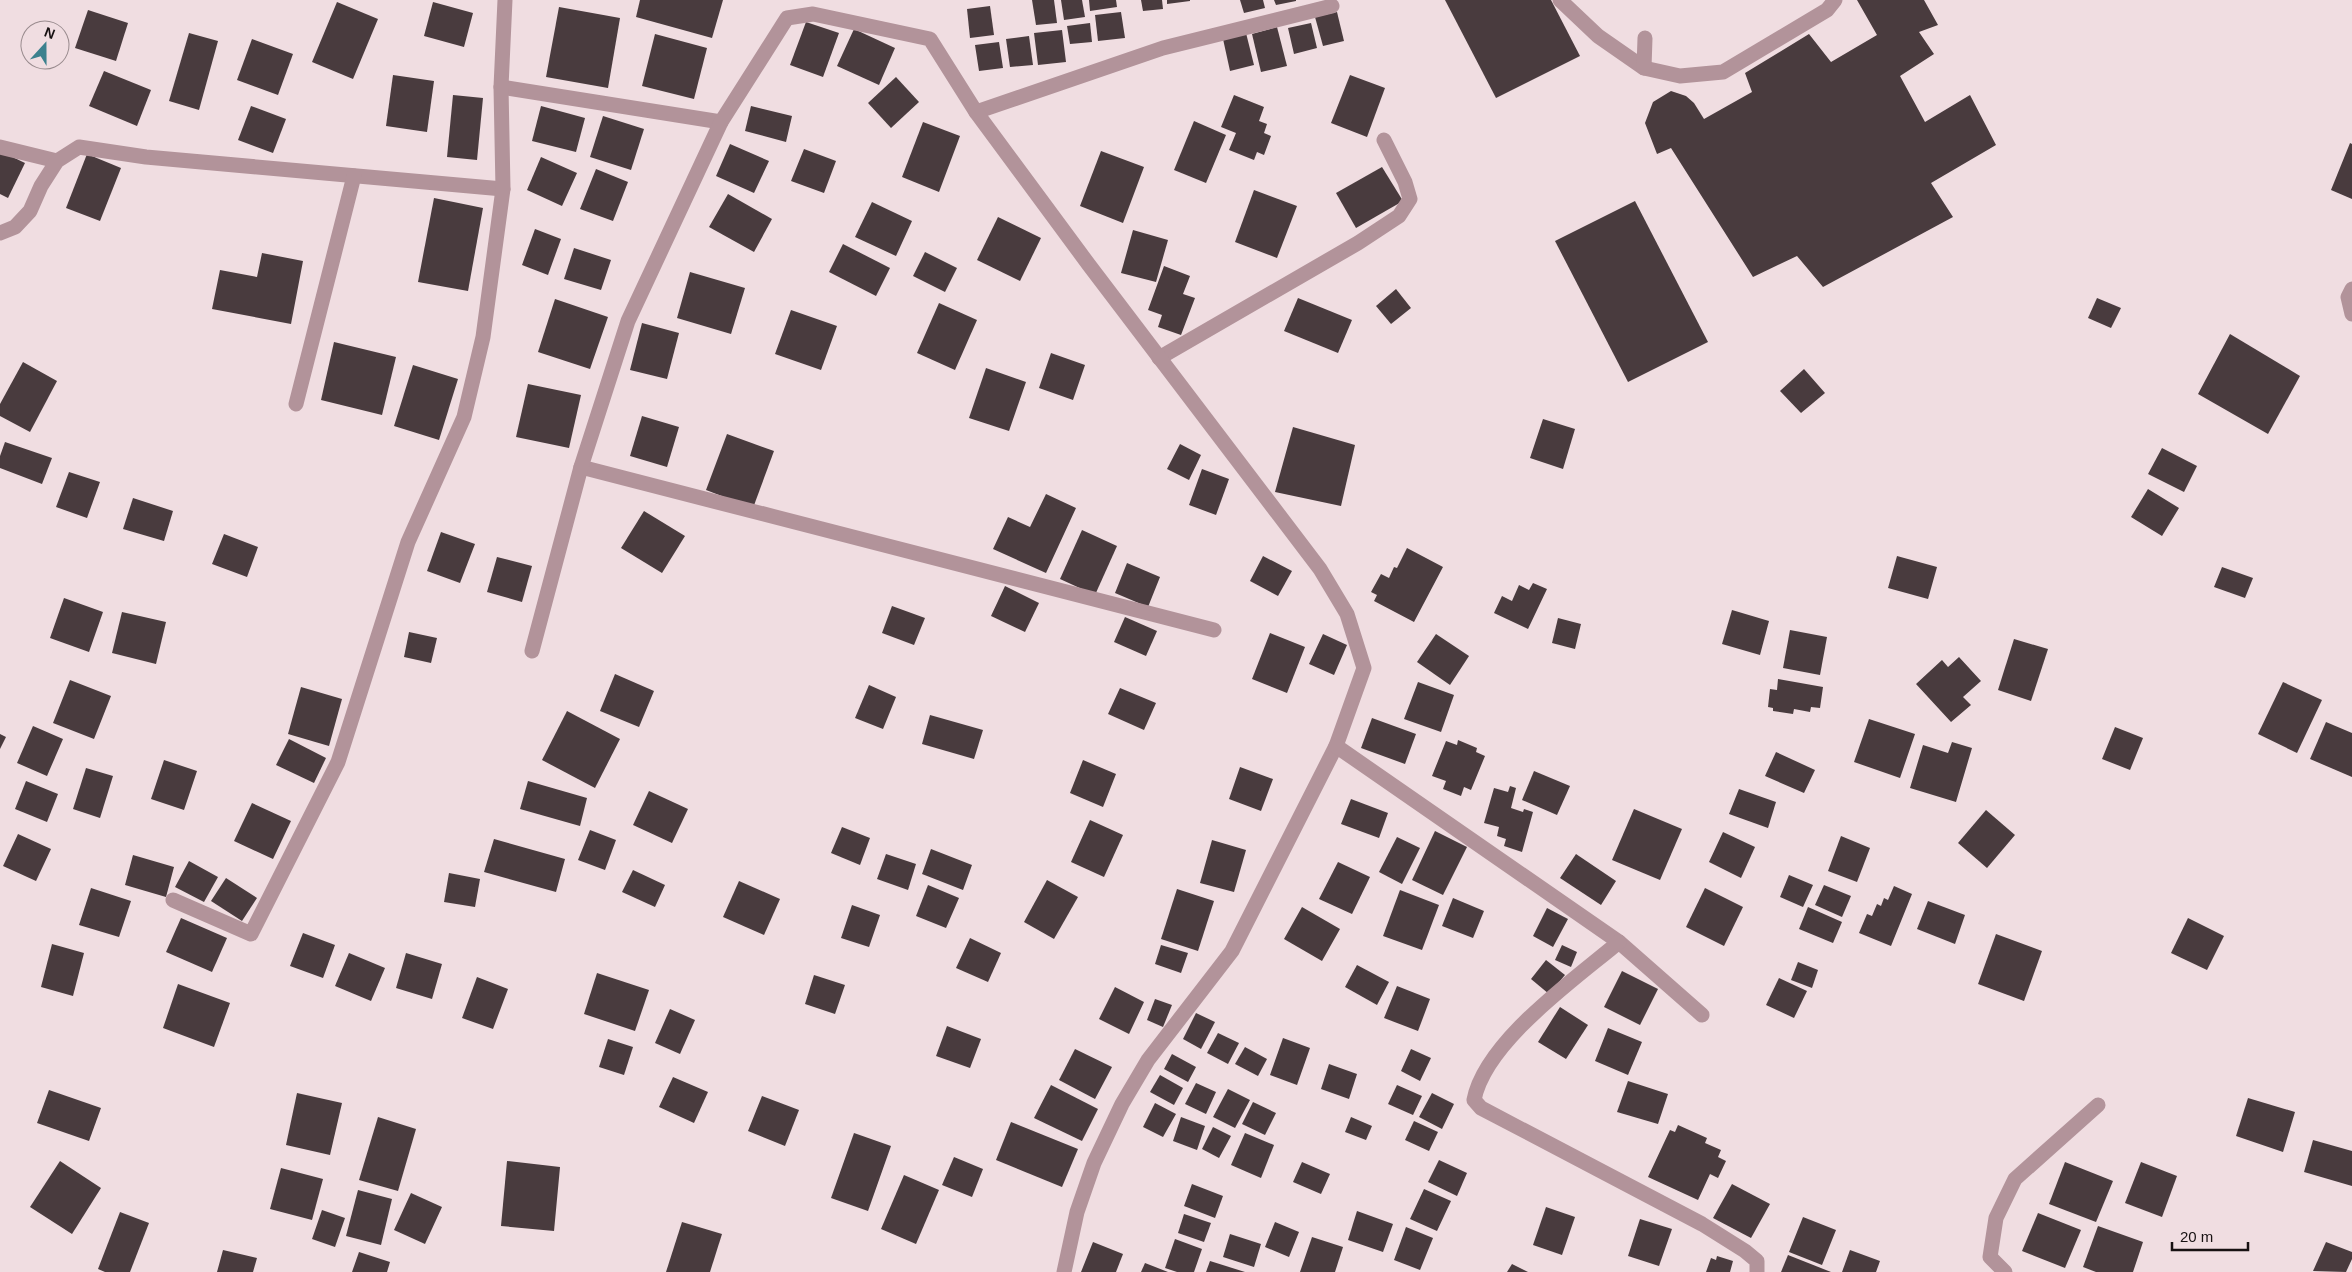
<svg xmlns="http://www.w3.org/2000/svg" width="2352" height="1272" font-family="Helvetica,sans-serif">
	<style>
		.building { fill: #493b3e }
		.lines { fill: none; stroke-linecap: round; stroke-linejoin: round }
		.street { stroke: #b2939a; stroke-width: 15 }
	</style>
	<rect width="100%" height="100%" fill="#f0dde1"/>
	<!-- building -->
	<g class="building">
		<polygon points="640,0 723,0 712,38 636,17"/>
		<polygon points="1032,0 1054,0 1057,23 1036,25"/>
		<polygon points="1061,0 1082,0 1085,17 1064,20"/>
		<polygon points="1089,0 1116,0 1117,7 1090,11"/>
		<polygon points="1141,0 1162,0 1163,9 1143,11"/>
		<polygon points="1167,0 1190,0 1190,1 1167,4"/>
		<polygon points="1240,0 1263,0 1265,8 1244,13"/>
		<polygon points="1274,0 1296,0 1296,1 1276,5"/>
		<polygon points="1445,0 1551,0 1580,56 1496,98"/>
		<polygon points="1857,0 1924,0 1938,25 1919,32 1934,54 1900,76 1925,122 1970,95 1996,145 1931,183 1953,217 1823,287 1797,256 1753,277 1671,148 1657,154 1645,123 1653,102 1671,91 1686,96 1694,103 1704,119 1752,92 1745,73 1809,34 1831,62 1877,35"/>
		<polygon points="337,2 378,19 353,79 312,62"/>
		<polygon points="433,2 473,13 464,47 424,36"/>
		<polygon points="990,6 994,35 970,38 967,9"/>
		<polygon points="559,7 620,18 608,88 546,77"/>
		<polygon points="88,10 128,23 116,61 75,48"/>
		<polygon points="1121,12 1125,38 1098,41 1095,15"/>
		<polygon points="1337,12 1344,41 1323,46 1315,17"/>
		<polygon points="806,22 839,33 823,77 790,65"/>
		<polygon points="1090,23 1092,42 1070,44 1067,26"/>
		<polygon points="1311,23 1317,48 1294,54 1288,28"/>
		<polygon points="1277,27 1287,66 1261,72 1252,34"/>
		<polygon points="854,29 895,48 879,85 837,66"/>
		<polygon points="1062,30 1066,62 1038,65 1034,33"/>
		<polygon points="189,33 218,41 199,110 169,101"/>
		<polygon points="1246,33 1254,65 1230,71 1223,39"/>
		<polygon points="655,34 707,48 694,99 642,86"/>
		<polygon points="1029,36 1033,65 1010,67 1006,39"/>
		<polygon points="252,39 293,54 278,95 237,80"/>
		<polygon points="999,42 1003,68 979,71 975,45"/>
		<polygon points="104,71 151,90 137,126 89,106"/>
		<polygon points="393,75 434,81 427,132 386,126"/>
		<polygon points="1350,75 1385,88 1367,137 1331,123"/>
		<polygon points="896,77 919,102 891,128 868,103"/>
		<polygon points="453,95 483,98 477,160 447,157"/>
		<polygon points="1234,95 1264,107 1259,121 1267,124 1264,133 1271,136 1264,155 1257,152 1254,160 1229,150 1236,133 1221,127"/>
		<polygon points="251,106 286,119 273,153 238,140"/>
		<polygon points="541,106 585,118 576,152 532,141"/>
		<polygon points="751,106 792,116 786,142 745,131"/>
		<polygon points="603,116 644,129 631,170 590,157"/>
		<polygon points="1194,121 1226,135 1206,183 1174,170"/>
		<polygon points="923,122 960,136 939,192 902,177"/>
		<polygon points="2350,143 2352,144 2352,199 2331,190"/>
		<polygon points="730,144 769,161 754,193 716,176"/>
		<polygon points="804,149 836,161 824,193 791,181"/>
		<polygon points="0,151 25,163 8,198 0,194"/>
		<polygon points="1101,151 1144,167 1123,223 1080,206"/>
		<polygon points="87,154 121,168 100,221 66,208"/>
		<polygon points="541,157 577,173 562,206 527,190"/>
		<polygon points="1382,167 1403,201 1356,228 1336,193"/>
		<polygon points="596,169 628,182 613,221 580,209"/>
		<polygon points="1254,190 1297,206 1277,258 1235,242"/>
		<polygon points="728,194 772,219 754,252 709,227"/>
		<polygon points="434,198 483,208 468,291 418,282"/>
		<polygon points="1635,201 1708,342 1628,382 1555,241"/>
		<polygon points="872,202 912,221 896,256 855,237"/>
		<polygon points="998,217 1041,238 1020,281 977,260"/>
		<polygon points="535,229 561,239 548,275 522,265"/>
		<polygon points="1133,230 1168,240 1156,282 1121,273"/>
		<polygon points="843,244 890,268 876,296 829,272"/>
		<polygon points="574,248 611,260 601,290 564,279"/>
		<polygon points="925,252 957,268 945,292 913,276"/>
		<polygon points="262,253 303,261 291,324 212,309 220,270 257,277"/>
		<polygon points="1164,266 1190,276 1183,294 1195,298 1181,335 1158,327 1162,315 1148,310"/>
		<polygon points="690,272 745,288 731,334 677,318"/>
		<polygon points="1396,289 1411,308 1391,324 1376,306"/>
		<polygon points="1298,298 1352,320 1338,353 1284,331"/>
		<polygon points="2097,298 2121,308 2111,328 2088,318"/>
		<polygon points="555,299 608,317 590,369 538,352"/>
		<polygon points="939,303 977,320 955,370 917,353"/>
		<polygon points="791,310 837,326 821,370 775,354"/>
		<polygon points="642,323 679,333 667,379 630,370"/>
		<polygon points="2230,334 2300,376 2268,434 2198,394"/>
		<polygon points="334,342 396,357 382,415 321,400"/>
		<polygon points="1051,353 1085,365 1073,400 1039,388"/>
		<polygon points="23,362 57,381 30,432 0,416 0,404"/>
		<polygon points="413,365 458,379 439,440 394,426"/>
		<polygon points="986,368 1026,382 1009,431 969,418"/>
		<polygon points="1804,369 1825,393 1801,413 1780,391"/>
		<polygon points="528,384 581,395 569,448 516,437"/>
		<polygon points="642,416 679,427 667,467 630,456"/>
		<polygon points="1543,419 1575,429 1563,469 1530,458"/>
		<polygon points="1293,427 1355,445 1341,506 1275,492"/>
		<polygon points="727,434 774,451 753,508 706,490"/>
		<polygon points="5,442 52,458 42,484 0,468 0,456"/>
		<polygon points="1180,444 1201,455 1189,480 1167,469"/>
		<polygon points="2162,448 2197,466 2184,492 2148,474"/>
		<polygon points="1202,469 1229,479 1216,515 1189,505"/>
		<polygon points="69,472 100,482 87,518 56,507"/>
		<polygon points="2148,489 2179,508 2162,536 2131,517"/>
		<polygon points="1046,494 1076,508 1046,573 993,549 1008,517 1030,527"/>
		<polygon points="133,498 173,511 164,541 123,529"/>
		<polygon points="644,511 685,536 662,573 621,548"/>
		<polygon points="1082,530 1117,546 1095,595 1060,579"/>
		<polygon points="441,532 475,544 460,583 427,571"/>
		<polygon points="224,534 258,547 247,577 212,564"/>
		<polygon points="1407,548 1443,567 1414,622 1374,601 1377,595 1371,592 1381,574 1389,578 1394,567 1397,568"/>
		<polygon points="1263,556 1292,571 1278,596 1250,581"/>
		<polygon points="1897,556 1937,567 1928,599 1888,588"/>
		<polygon points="497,557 532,566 522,602 487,592"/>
		<polygon points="1127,563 1160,577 1148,607 1115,593"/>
		<polygon points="2222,567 2253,578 2245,598 2214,587"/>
		<polygon points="1533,583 1547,589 1528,629 1494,613 1502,596 1512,601 1519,585 1529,590"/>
		<polygon points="1005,586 1039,603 1025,632 991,616"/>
		<polygon points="64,598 103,612 89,652 50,638"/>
		<polygon points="892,606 925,618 914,645 882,633"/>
		<polygon points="1732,610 1769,621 1760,655 1722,644"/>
		<polygon points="122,612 166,622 156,664 112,653"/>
		<polygon points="1125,617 1157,631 1146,656 1114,642"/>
		<polygon points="1558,618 1581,624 1575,649 1552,643"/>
		<polygon points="1790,630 1827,637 1820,675 1783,668"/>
		<polygon points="409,632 437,638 431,663 404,657"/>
		<polygon points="1270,633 1305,647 1287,693 1252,679"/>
		<polygon points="1323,634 1347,645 1334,675 1309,664"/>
		<polygon points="1436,634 1469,656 1450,685 1417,662"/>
		<polygon points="2014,639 2048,649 2031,701 1998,690"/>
		<polygon points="1959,657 1981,681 1963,697 1971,705 1951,722 1916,684 1942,660 1948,667"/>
		<polygon points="615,674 654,691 639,727 600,711"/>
		<polygon points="1778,679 1823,687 1820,708 1811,707 1810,712 1794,709 1793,714 1773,711 1773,708 1768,707 1770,689 1777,690"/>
		<polygon points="70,680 111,696 94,739 53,723"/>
		<polygon points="1418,682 1454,695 1441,732 1404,719"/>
		<polygon points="2283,682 2322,700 2297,753 2258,734"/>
		<polygon points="869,685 896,697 883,729 855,718"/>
		<polygon points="301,687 342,699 329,746 288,734"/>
		<polygon points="1120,688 1156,703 1144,730 1108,714"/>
		<polygon points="567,711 620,739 595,788 542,760"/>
		<polygon points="930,715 983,730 974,759 922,744"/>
		<polygon points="1372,718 1416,734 1405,764 1361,748"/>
		<polygon points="1869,719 1915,734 1900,778 1854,762"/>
		<polygon points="2326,722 2352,733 2352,777 2310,759"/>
		<polygon points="33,726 63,739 47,776 17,763"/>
		<polygon points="2115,727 2143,738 2130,770 2102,759"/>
		<polygon points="0,734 6,737 0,749"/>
		<polygon points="289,739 326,758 314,783 276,765"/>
		<polygon points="1458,740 1477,748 1476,752 1485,756 1471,790 1464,787 1461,796 1443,789 1446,781 1432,776 1446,741 1457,745"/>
		<polygon points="1952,742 1972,748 1956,802 1910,788 1923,745 1948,753"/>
		<polygon points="1776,752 1815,770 1804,793 1765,776"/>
		<polygon points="164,760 197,771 184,810 151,799"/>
		<polygon points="1083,760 1116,774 1103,807 1070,793"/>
		<polygon points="1240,767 1273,779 1261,811 1229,799"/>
		<polygon points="86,768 113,776 100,818 73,809"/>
		<polygon points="1534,771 1570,786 1557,815 1522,800"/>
		<polygon points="26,781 58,794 47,822 15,809"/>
		<polygon points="528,781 587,798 580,826 520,809"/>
		<polygon points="1510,786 1516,788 1511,808 1523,812 1524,809 1533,812 1522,852 1504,846 1506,839 1497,836 1499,827 1484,823 1494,788 1508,792"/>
		<polygon points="1739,789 1776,802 1768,828 1729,814"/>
		<polygon points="649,791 688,809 672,843 633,825"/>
		<polygon points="1351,799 1388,813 1379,838 1341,824"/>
		<polygon points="252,803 291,821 273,859 234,841"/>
		<polygon points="1634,809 1682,829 1660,880 1612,860"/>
		<polygon points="1986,810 2015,835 1987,868 1958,843"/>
		<polygon points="1090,820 1123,835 1104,877 1071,862"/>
		<polygon points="842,827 870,838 860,865 831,853"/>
		<polygon points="590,830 616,840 605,870 578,860"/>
		<polygon points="1435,831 1467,847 1443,895 1412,880"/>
		<polygon points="1723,832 1755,847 1741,878 1709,862"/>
		<polygon points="18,834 51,849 36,881 3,866"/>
		<polygon points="1841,836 1870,848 1857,882 1828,871"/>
		<polygon points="1397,837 1420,848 1402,884 1379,872"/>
		<polygon points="494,839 565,859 556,892 484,872"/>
		<polygon points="1212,840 1246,850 1234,892 1200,883"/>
		<polygon points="931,849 972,865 963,890 922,874"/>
		<polygon points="886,854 916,864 908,890 877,879"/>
		<polygon points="1576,854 1616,881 1601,905 1560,878"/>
		<polygon points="133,855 174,867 166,897 125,885"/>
		<polygon points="189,861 218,877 204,902 175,887"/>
		<polygon points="1338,862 1370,877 1352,914 1319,899"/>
		<polygon points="633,870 665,885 655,907 622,892"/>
		<polygon points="449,873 480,879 475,907 444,902"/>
		<polygon points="1789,875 1813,885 1803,907 1780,897"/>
		<polygon points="226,878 257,898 242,921 211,901"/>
		<polygon points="1047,880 1078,897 1054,939 1024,922"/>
		<polygon points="739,881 780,899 764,935 723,917"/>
		<polygon points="928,885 959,898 946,928 916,916"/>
		<polygon points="1824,885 1851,896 1842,917 1815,905"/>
		<polygon points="1894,886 1912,894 1891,946 1859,933 1867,914 1872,916 1877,904 1881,906 1884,898 1888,900"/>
		<polygon points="91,888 131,901 119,937 79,925"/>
		<polygon points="1705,888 1743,907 1724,946 1686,927"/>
		<polygon points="1177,889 1214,901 1198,951 1161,939"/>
		<polygon points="1400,890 1439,905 1422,950 1383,936"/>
		<polygon points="1453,898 1484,911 1473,938 1442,926"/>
		<polygon points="1928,901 1965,915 1955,944 1917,929"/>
		<polygon points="852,905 880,915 869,947 841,938"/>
		<polygon points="1302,907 1340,929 1322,961 1284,939"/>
		<polygon points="1808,907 1842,922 1833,943 1799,929"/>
		<polygon points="1547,908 1568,919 1553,947 1533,936"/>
		<polygon points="181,918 227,938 212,972 166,952"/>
		<polygon points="2188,918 2224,936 2207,970 2171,953"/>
		<polygon points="303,933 335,945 323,978 290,966"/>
		<polygon points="1996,934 2042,951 2024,1001 1978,984"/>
		<polygon points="970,938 1001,953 988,982 956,968"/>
		<polygon points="52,944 84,953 73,996 41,987"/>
		<polygon points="1161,945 1188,953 1181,973 1155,964"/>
		<polygon points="1562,945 1577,952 1571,967 1555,960"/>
		<polygon points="349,953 385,968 371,1001 335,986"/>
		<polygon points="406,953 442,964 432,999 396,988"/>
		<polygon points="1546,960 1565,975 1549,994 1531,979"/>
		<polygon points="1798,962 1818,970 1812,988 1791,980"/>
		<polygon points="1357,965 1389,982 1377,1005 1345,987"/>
		<polygon points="1622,971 1658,989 1640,1025 1604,1007"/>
		<polygon points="597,973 649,990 635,1031 584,1014"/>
		<polygon points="814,975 845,985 835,1014 805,1004"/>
		<polygon points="477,977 508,989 493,1029 462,1018"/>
		<polygon points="1779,978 1807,991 1794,1018 1766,1005"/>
		<polygon points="178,984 230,1003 214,1047 163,1028"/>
		<polygon points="1397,986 1430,999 1418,1031 1384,1018"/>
		<polygon points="1115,987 1144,1002 1129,1034 1099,1019"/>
		<polygon points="1155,999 1172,1005 1163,1027 1147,1020"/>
		<polygon points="1560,1007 1588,1025 1566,1059 1538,1042"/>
		<polygon points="670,1009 695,1020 680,1054 655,1043"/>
		<polygon points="1196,1013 1215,1022 1201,1049 1183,1039"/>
		<polygon points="947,1026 981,1039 970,1068 936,1056"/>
		<polygon points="1608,1028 1642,1042 1628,1075 1595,1061"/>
		<polygon points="1218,1033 1239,1043 1228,1064 1207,1053"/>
		<polygon points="1283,1038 1310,1048 1297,1085 1270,1075"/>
		<polygon points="608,1039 633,1047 624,1075 599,1067"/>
		<polygon points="1245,1047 1267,1059 1258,1076 1235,1064"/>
		<polygon points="1075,1049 1112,1067 1095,1099 1059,1080"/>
		<polygon points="1411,1049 1431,1058 1420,1081 1401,1071"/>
		<polygon points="1172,1054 1196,1067 1188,1082 1164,1069"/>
		<polygon points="1329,1064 1357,1074 1349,1099 1321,1089"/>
		<polygon points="1160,1075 1183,1088 1174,1105 1150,1092"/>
		<polygon points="673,1077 708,1092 694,1123 659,1107"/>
		<polygon points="1628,1081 1668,1094 1658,1124 1617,1112"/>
		<polygon points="1196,1083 1216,1092 1206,1114 1185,1104"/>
		<polygon points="1051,1085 1098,1109 1082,1141 1034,1118"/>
		<polygon points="1397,1085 1422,1096 1413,1115 1388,1104"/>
		<polygon points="1228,1089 1250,1100 1235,1128 1213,1117"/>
		<polygon points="49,1090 101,1108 89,1141 37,1123"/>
		<polygon points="297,1093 342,1103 330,1155 286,1145"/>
		<polygon points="1432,1093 1454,1104 1442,1129 1419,1117"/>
		<polygon points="762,1096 799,1110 785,1146 748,1131"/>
		<polygon points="2248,1098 2295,1112 2283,1152 2236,1136"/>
		<polygon points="1253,1102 1276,1113 1265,1135 1242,1124"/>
		<polygon points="1155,1103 1176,1114 1163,1137 1143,1127"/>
		<polygon points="378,1117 416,1129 398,1191 359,1180"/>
		<polygon points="1181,1117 1205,1126 1197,1150 1173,1141"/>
		<polygon points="1351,1117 1372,1126 1366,1140 1345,1132"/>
		<polygon points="1414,1121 1438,1132 1429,1151 1405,1140"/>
		<polygon points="1011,1122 1078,1149 1062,1187 996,1160"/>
		<polygon points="1678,1125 1707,1138 1705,1143 1721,1150 1718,1157 1726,1161 1718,1178 1710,1174 1698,1200 1648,1177 1670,1130 1675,1132"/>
		<polygon points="1213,1127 1231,1136 1219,1158 1202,1149"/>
		<polygon points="854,1133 891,1146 868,1211 831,1198"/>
		<polygon points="1245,1133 1274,1145 1261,1178 1231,1165"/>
		<polygon points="2313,1140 2352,1151 2352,1186 2304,1172"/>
		<polygon points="954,1157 983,1169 972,1197 942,1185"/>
		<polygon points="1439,1160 1467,1173 1457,1196 1428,1182"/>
		<polygon points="60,1161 101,1188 72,1234 30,1207"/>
		<polygon points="507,1161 560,1167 554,1231 501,1226"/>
		<polygon points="1302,1162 1330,1174 1321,1194 1293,1182"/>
		<polygon points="2065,1162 2113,1181 2096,1222 2049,1204"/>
		<polygon points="2141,1162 2177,1176 2162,1217 2125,1203"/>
		<polygon points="281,1168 323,1179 312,1220 270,1209"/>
		<polygon points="904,1175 939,1190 916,1244 881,1229"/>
		<polygon points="1192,1184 1223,1196 1215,1218 1184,1206"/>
		<polygon points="1732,1184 1770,1204 1751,1238 1713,1218"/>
		<polygon points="1424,1189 1451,1201 1437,1231 1410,1219"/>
		<polygon points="358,1190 392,1199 381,1245 346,1236"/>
		<polygon points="411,1193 442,1207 425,1244 394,1230"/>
		<polygon points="1546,1207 1575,1217 1562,1255 1533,1245"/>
		<polygon points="322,1210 345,1218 335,1247 312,1239"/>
		<polygon points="1357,1211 1393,1224 1383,1252 1348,1240"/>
		<polygon points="120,1212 149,1223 130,1272 105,1272 98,1269"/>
		<polygon points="2038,1213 2081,1230 2065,1268 2022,1251"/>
		<polygon points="1184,1214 1211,1223 1204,1242 1178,1233"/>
		<polygon points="1803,1217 1836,1230 1822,1265 1789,1252"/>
		<polygon points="1640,1219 1672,1229 1659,1266 1628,1256"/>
		<polygon points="682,1222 722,1234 710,1272 666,1272"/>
		<polygon points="1275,1222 1299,1232 1289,1257 1265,1247"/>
		<polygon points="2098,1226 2143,1242 2133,1272 2096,1272 2083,1267"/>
		<polygon points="1406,1227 1433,1238 1420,1270 1394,1260"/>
		<polygon points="1230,1234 1261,1244 1254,1267 1223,1257"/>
		<polygon points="1312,1237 1343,1247 1335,1272 1300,1272"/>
		<polygon points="1175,1239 1202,1249 1194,1272 1177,1272 1165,1268"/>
		<polygon points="1093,1242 1123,1254 1116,1272 1081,1272"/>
		<polygon points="2326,1242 2352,1252 2352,1259 2346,1272 2313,1271"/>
		<polygon points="223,1250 257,1258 253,1272 217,1272"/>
		<polygon points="1850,1250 1880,1261 1876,1272 1842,1272"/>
		<polygon points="359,1252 390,1262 387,1272 352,1272"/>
		<polygon points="1788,1255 1831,1272 1781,1272"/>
		<polygon points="1717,1256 1733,1261 1730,1272 1706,1272 1711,1258 1716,1260"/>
		<polygon points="1210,1261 1245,1272 1206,1272"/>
		<polygon points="1145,1263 1168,1272 1141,1272"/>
		<polygon points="1512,1264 1528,1272 1507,1272"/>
	</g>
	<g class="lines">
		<!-- street -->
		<g class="street">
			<polyline points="1560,0 1598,36 1644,68 1680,76 1723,72 1827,10 1835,0"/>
			<polyline points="1644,68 1645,38"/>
			<polyline points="501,87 721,122"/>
			<polyline points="976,112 1163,48 1332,6"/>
			<polyline points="0,147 57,161"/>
			<polyline points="0,233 15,227 30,211 41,186 57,161 79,147 146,157 503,189"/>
			<polyline points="2352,289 2348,297 2352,314"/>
			<polyline points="1159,358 1358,243 1399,216 1410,199 1405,182 1384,140"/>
			<polyline points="296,404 354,176"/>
			<polyline points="581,467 1214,630"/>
			<polyline points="532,651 581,467 628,321 721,122 787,18 813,14 930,39 976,112 1089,265 1320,569 1347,614 1364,668 1336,746 1232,951 1148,1060 1122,1104 1094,1163 1077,1212 1064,1272"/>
			<polyline points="1336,746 1619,942 1702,1015"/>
			<polyline points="173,900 251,934 338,762 408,542 464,417 483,337 503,189 501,87 505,0"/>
			<path d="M1619,942C1575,979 1485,1042 1474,1100L1481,1108L1702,1224L1745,1251L1757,1261V1272"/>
			<polyline points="2005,1272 1990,1257 1996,1218 2015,1179 2098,1105"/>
		</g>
	</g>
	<!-- north arrow -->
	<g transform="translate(45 45) rotate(21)"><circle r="24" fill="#f0dde1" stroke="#998b8e"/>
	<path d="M0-4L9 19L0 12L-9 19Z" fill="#3c818e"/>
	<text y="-8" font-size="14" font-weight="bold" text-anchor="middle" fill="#171112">N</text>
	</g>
	<!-- scale -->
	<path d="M2172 1242v8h76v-8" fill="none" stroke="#171112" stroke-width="2.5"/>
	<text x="2180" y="1242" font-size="15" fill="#171112" stroke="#f0dde1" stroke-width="4" paint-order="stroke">20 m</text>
</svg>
